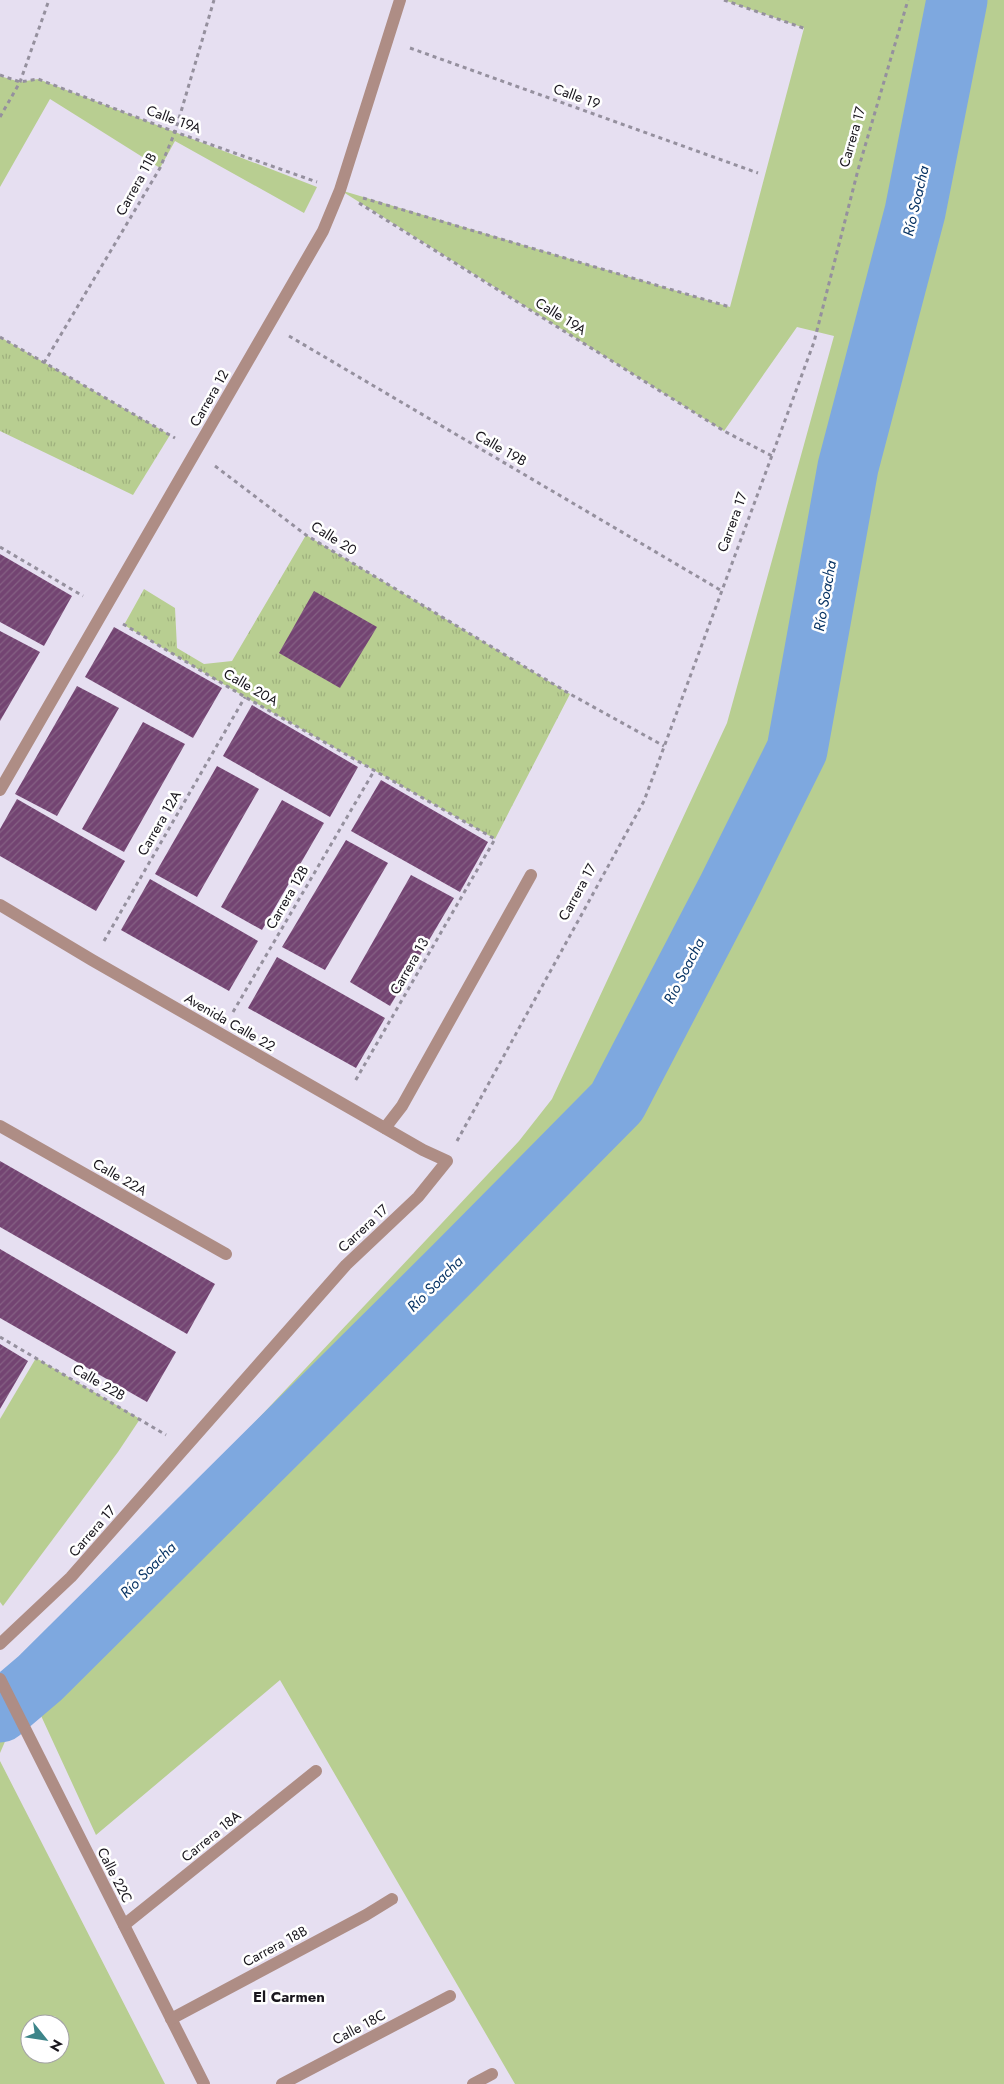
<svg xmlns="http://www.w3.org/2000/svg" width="1004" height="2084" font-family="Jost,sans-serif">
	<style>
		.grass { fill: #b8ce91; fill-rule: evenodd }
		.park { fill: url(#park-tufts) }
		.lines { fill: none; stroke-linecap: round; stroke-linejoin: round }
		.river { stroke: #7ea8df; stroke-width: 61 }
		.building { fill: url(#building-hatch) }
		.path { stroke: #95909e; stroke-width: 3; stroke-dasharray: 4 4; stroke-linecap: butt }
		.minor { stroke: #ae8d85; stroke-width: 12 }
		.labels { text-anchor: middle; stroke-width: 5; stroke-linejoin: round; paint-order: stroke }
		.street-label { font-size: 14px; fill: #19161d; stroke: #fff }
		.water-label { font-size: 15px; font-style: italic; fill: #073364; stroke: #fff }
		.neighbourhood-label { font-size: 15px; font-weight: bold; fill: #19161d; stroke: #fff }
	</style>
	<defs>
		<pattern id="park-tufts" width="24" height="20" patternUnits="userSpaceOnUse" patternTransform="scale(1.25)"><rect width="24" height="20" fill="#b8ce91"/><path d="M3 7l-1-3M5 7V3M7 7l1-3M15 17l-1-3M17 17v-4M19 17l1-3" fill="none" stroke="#9eb07d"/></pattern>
		<pattern id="building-hatch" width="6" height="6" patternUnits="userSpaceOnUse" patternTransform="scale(1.25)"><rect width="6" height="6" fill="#734472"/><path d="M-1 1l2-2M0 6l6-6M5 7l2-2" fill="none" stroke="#856184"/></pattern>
	</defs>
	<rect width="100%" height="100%" fill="#e6dff1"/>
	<!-- grass -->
	<g class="grass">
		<polygon points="724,0 1004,0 1004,2084 515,2084 280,1680 96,1835 37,1707 7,1737 0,1753 0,1686 28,1664 519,1141 552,1099 727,723 834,336 797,327 724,431 340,190 730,307 804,28"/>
		<polygon points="0,76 20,82 38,79 317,187 304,213 175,141 160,168 50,99 0,187"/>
		<polygon points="36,1358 140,1419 118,1452 3,1606 0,1602 0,1419"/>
		<path d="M0,1761L165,2084H0ZM30,2024H60V2054H30Z"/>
	</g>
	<!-- park -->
	<g class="park">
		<polygon points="0,337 170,435 133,495 0,431"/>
		<polygon points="306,535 570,694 495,839 245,697 124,625 144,589 175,608 177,648 204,664 232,661"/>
	</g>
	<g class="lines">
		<!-- river -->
		<polyline class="river" points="0,1712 40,1678 455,1266 617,1102 728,889 797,750 848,467 915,212 957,0"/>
	</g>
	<!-- building -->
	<g class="building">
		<polygon points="0,554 72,596 44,646 0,622"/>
		<polygon points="314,591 377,627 340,688 279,653"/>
		<polygon points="114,627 222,688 193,738 85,677"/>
		<polygon points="0,631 40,652 0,721"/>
		<polygon points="77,686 119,708 57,816 15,794"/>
		<polygon points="252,705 358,767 330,817 223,756"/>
		<polygon points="143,722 185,744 124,852 82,829"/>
		<polygon points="217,766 259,789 197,897 155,874"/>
		<polygon points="381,780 488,842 460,892 351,831"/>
		<polygon points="17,799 125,861 96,911 0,856 0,829"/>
		<polygon points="282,800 324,823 262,930 221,907"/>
		<polygon points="346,840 388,863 325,970 282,947"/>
		<polygon points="411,875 454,898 390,1006 350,982"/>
		<polygon points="150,879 258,941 229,991 121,930"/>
		<polygon points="277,957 385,1018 356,1068 248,1008"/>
		<polygon points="0,1161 215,1284 187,1334 0,1227"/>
		<polygon points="0,1249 176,1352 147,1402 0,1318"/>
		<polygon points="0,1344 28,1361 0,1409"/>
	</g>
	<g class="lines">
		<!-- path -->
		<g class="path">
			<polyline points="724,0 806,29"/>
			<polyline points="410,48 758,173"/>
			<polyline points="0,75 20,82 38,79 175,132 317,182"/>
			<polyline points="0,117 20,82 49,0"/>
			<polyline points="363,198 730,307"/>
			<polyline points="359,203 724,431 772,456"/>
			<polyline points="289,336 722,591"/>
			<polyline points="0,337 175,438"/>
			<polyline points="44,363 160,168 175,132 214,0"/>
			<polyline points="215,466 306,535 570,694 664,746"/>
			<polyline points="0,547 83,596"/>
			<polyline points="123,624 245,697 495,839 354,1083"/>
			<polyline points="104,941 245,697"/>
			<polyline points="233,1012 374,771"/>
			<polyline points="457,1141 644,801 814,342 858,170 908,0"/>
			<polyline points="0,1337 166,1435"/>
		</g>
		<!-- minor -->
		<g class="minor">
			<polyline points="0,790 323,231 340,190 400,0"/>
			<polyline points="0,905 92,960 423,1150 447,1161 418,1197 346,1265 71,1577 0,1644"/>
			<polyline points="0,1126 226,1254"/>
			<polyline points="385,1128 402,1106 531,875"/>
			<polyline points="0,1679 204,2084"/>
			<polyline points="124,1925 316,1771"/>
			<polyline points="171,2019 366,1915 392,1899"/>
			<polyline points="282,2084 450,1996"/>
			<polyline points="473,2084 492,2074"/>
		</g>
	</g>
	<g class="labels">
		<!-- street labels -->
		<g class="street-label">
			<text transform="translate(577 96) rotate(20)" y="5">Calle 19</text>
			<text transform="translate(174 119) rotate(20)" y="5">Calle 19A</text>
			<text transform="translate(852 137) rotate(-74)" y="5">Carrera 17</text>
			<text transform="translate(136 184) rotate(-61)" y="5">Carrera 11B</text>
			<text transform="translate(561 316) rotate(32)" y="5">Calle 19A</text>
			<text transform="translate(209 398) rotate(-60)" y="5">Carrera 12</text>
			<text transform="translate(501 448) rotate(30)" y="5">Calle 19B</text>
			<text transform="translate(732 522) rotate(-70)" y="5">Carrera 17</text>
			<text transform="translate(334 538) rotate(32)" y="5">Calle 20</text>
			<text transform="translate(251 687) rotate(30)" y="5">Calle 20A</text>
			<text transform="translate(159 823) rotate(-60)" y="5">Carrera 12A</text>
			<text transform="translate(577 892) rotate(-61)" y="5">Carrera 17</text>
			<text transform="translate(287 897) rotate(-60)" y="5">Carrera 12B</text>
			<text transform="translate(409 966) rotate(-60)" y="5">Carrera 13</text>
			<text transform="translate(230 1022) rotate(30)" y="5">Avenida Calle 22</text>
			<text transform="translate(120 1177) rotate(30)" y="5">Calle 22A</text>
			<text transform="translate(363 1228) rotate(-43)" y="5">Carrera 17</text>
			<text transform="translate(99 1382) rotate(30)" y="5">Calle 22B</text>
			<text transform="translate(92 1531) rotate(-49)" y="5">Carrera 17</text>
			<text transform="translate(211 1836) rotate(-39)" y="5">Carrera 18A</text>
			<text transform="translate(115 1875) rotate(63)" y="5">Calle 22C</text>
			<text transform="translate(275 1946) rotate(-28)" y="5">Carrera 18B</text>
			<text transform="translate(359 2027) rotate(-28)" y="5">Calle 18C</text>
		</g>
		<!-- water labels -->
		<g class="water-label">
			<text transform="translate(916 201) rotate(-77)" y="5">Río Soacha</text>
			<text transform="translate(825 596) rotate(-80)" y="5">Río Soacha</text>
			<text transform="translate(684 971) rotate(-63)" y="5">Río Soacha</text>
			<text transform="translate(435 1284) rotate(-45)" y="5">Río Soacha</text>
			<text transform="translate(148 1570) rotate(-45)" y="5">Río Soacha</text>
		</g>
		<!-- neighbourhood labels -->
		<g class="neighbourhood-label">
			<text x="289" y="2002">El Carmen</text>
		</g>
	</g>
	<!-- north arrow -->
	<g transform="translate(45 2039) rotate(120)"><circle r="24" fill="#ffffff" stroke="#a3a2a5"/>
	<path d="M0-4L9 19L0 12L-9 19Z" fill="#3d8589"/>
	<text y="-8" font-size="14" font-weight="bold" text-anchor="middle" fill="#19161d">N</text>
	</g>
</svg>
